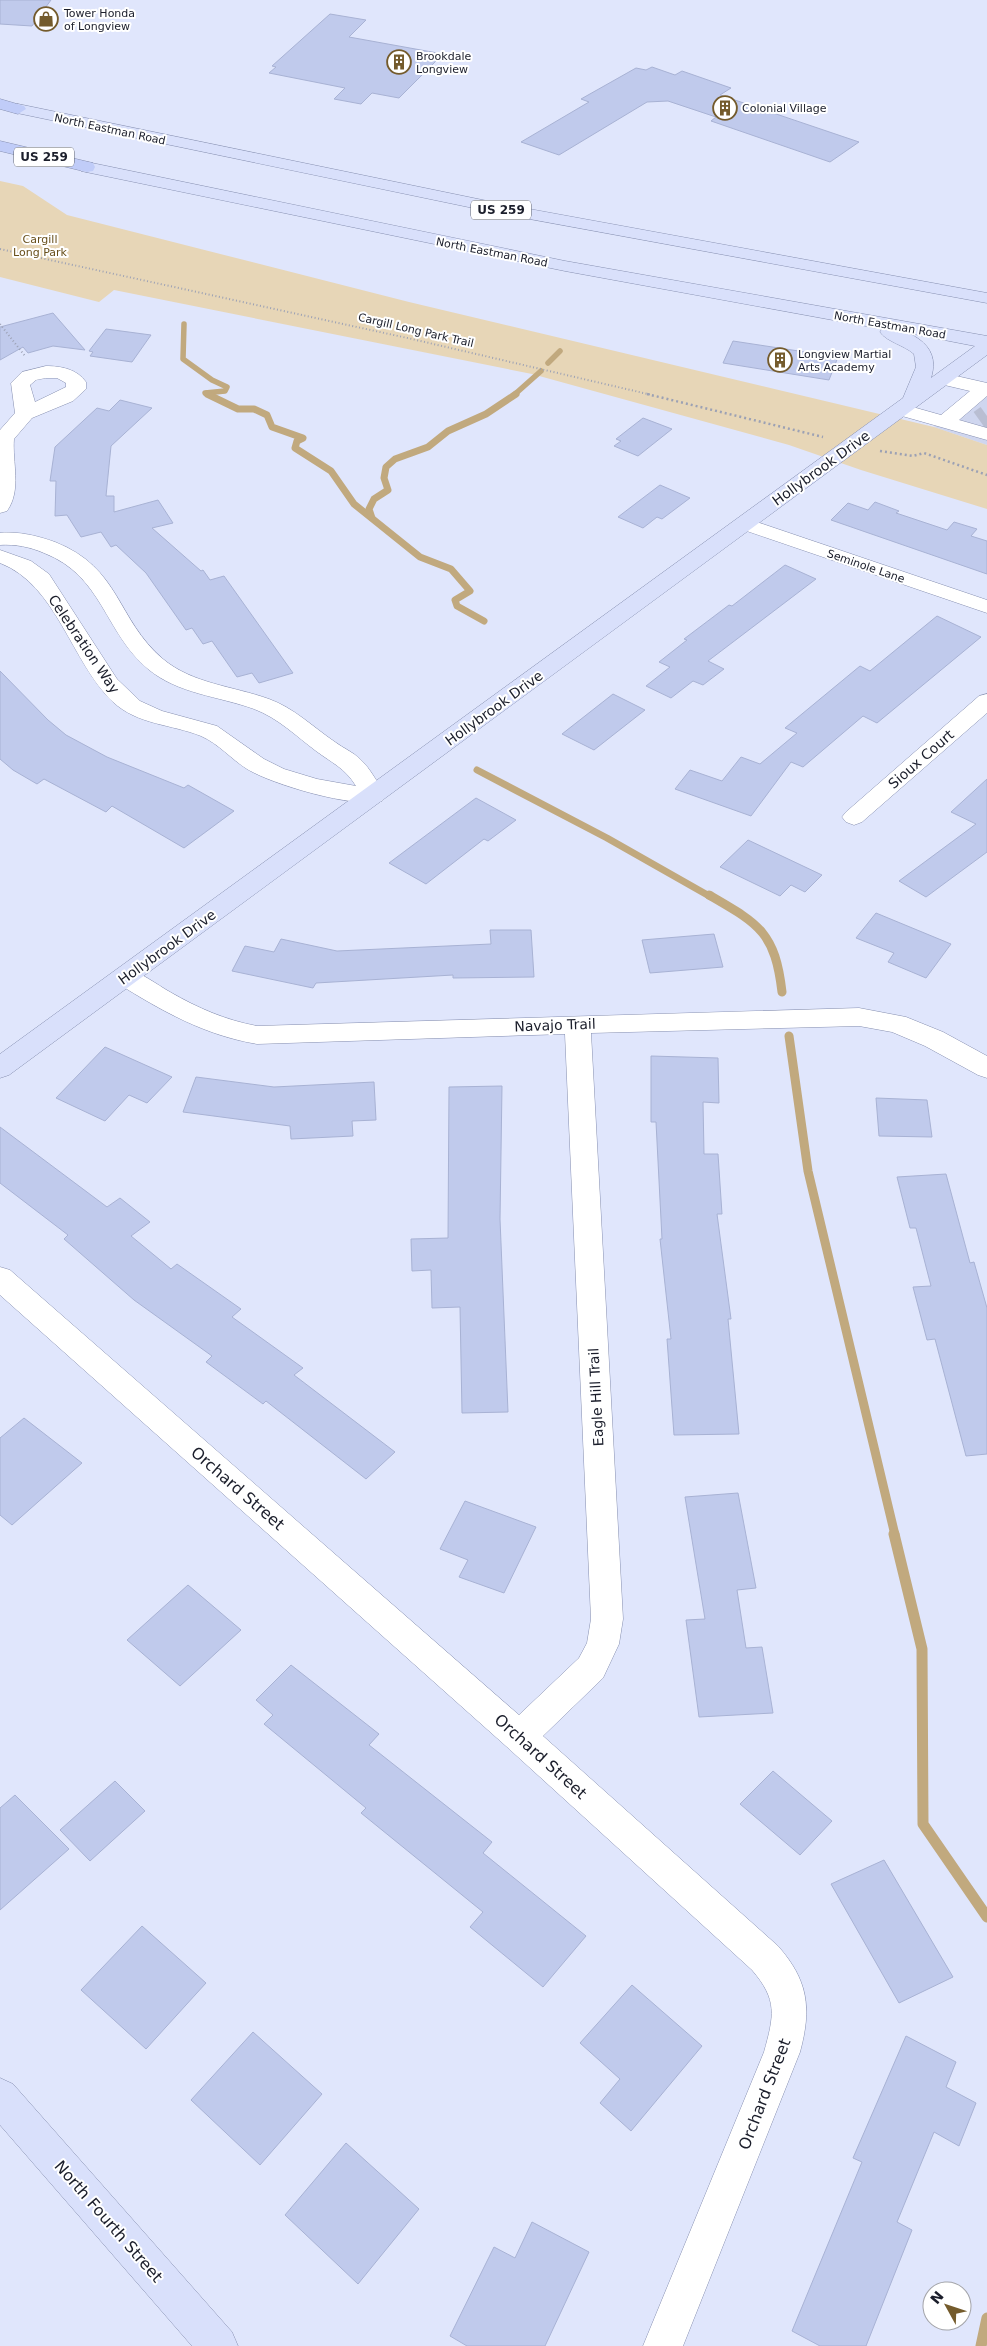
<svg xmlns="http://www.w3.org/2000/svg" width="987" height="2346" font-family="'DejaVu Sans',sans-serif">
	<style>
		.built { fill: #cfd6ef }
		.green { fill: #e7d6b7 }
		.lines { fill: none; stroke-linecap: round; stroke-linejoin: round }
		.stream-far3 { stroke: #c1a97e; stroke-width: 5.5 }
		.stream-far2 { stroke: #c1a97e; stroke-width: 7 }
		.stream-far1 { stroke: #c1a97e; stroke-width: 9 }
		.stream { stroke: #c1a97e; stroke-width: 11 }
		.building { fill: #c0caec; stroke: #a8b2d4 }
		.minor-tunnel { stroke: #b9bed2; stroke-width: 22; stroke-dasharray: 22 11; stroke-linecap: butt }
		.minor-casing { stroke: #868fb0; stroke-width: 1 }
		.major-casing { stroke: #868fb0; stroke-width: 1 }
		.highway-casing { stroke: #868fb0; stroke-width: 1 }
		.path-far1 { stroke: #9ca1b4; stroke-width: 2; stroke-dasharray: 1 2.5; stroke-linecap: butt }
		.path { stroke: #9ca1b4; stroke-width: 2.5; stroke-dasharray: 2 3; stroke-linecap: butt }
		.minor { fill: #fff; fill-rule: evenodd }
		.major { fill: #d9e0fb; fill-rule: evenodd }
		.highway { fill: #c0ccf8; fill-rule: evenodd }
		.labels { text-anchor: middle; stroke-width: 4; stroke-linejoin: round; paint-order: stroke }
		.far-poi-label { font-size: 11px; fill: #1b1e2b; stroke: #fff; text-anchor: start }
		.far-street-label { font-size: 11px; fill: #1b1e2b; stroke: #fff }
		.far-park-label { font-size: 11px; fill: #684f1b; stroke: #fff }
		.shield { fill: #fff; stroke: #5f626b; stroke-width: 1 }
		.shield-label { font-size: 12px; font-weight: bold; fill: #1b1e2b }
		.street-label { font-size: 14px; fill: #1b1e2b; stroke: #fff }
		.near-street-label { font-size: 16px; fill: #1b1e2b; stroke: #fff }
	</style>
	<rect width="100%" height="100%" fill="#e0e6fc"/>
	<!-- built -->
	<polygon class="built" points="987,385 987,445 934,427"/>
	<!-- green -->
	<polygon class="green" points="0,181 23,186 67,215 409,302 934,427 987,445 987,509 861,470 789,445 532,374 114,290 99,302 0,277"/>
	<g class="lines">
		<!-- stream-far3 -->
		<g class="stream-far3">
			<polyline points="184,324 183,359 212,380 227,387 225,391 205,393 209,395"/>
			<polyline points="548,363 560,351"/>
			<polyline points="514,395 541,371"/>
		</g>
		<!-- stream-far2 -->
		<g class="stream-far2">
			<polyline points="207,394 238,409 254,409 267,415 272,427 303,438 297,441 295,448 331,471 354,504 420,557 451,569 470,591 455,600 457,606 484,621"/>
			<polyline points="372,518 369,509 374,499 388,490 384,478 386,467 395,459 428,447 448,431 486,414 516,394"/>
			<polyline points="477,770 607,838 711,897"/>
		</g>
		<!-- stream-far1 -->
		<g class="stream-far1">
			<path d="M709,895C759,924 775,932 782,992"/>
			<polyline points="789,1036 808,1171 895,1535"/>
		</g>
		<!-- stream -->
		<g class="stream">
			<polyline points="894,1534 922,1649 923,1824 987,1917"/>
			<polyline points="981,2346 987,2318"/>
		</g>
	</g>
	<!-- building -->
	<g class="building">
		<polygon points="0,0 51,0 32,26 0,24"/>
		<polygon points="330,14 366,20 349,37 443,54 399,98 372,93 361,104 334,99 345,88 269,73 276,67 272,66"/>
		<polygon points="652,67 675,75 682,71 731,88 720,95 859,142 830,162 711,121 716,117 668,101 647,102 559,155 521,142 589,102 581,99 636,68 646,70"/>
		<polygon points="53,313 85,350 53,346 28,353 23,347 0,360 0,327"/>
		<polygon points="106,329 151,335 132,362 90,356 93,352 89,351"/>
		<polygon points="733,341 838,357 829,380 723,363"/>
		<polygon points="120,400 152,408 111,446 106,496 114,496 114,512 158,500 173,523 152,528 201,571 203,570 210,580 224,576 293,673 259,683 252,673 237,677 212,641 203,644 192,628 186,630 146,573 116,545 111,547 101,532 81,537 67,515 55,516 56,481 50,481 55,447 97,408 109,411"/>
		<polygon points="643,418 672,429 638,456 614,446 621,441 616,439"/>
		<polygon points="660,485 690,498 662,519 657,517 643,528 618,517"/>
		<polygon points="875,502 899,511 896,513 947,530 954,522 977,529 971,536 987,541 987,574 831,520 848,503 868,510"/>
		<polygon points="785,565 816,579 708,661 724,669 703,685 693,681 671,698 646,686 670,667 659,662 687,640 684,639 729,605 732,606"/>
		<polygon points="937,616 981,637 877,723 863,716 803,767 791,762 751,816 675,789 690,770 722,781 741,757 760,764 797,733 785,728 860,666 870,671"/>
		<polygon points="0,671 48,720 66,735 107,757 184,788 188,785 234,811 184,848 112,806 106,812 44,779 37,784 13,770 0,759"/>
		<polygon points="613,694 645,710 594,750 562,734"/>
		<polygon points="987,779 987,852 926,897 899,881 976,824 951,812"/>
		<polygon points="476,798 516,820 488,841 484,839 426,884 389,863"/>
		<polygon points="748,840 822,875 805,892 791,885 780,896 720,867"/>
		<polygon points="876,913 951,944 926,978 888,962 894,953 856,938"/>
		<polygon points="490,930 531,930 534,977 453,978 453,975 316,983 313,988 232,971 245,946 274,952 281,939 337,951 491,944"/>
		<polygon points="714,934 723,967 650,973 642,940"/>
		<polygon points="105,1047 172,1077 147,1103 129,1095 105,1121 56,1098"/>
		<polygon points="651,1056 718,1058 719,1103 703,1102 704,1154 718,1154 722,1214 717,1214 731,1319 728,1319 739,1434 674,1435 667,1339 671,1339 660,1239 662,1239 656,1122 651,1122"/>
		<polygon points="196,1077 274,1087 374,1082 376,1120 352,1121 353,1136 291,1139 290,1126 183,1112"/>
		<polygon points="502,1086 500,1219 508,1412 462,1413 460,1307 432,1308 431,1270 412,1271 411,1239 448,1238 449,1087"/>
		<polygon points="876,1098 927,1100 932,1137 879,1136"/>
		<polygon points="0,1127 107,1207 120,1198 150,1222 131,1236 171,1269 177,1264 241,1309 232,1317 303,1368 294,1375 395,1452 366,1479 266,1401 263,1404 206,1362 212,1356 134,1300 64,1239 68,1235 0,1183"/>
		<polygon points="946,1174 970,1263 974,1262 987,1308 987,1454 966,1456 935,1339 927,1340 913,1287 931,1286 916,1228 910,1228 897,1177"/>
		<polygon points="24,1418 82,1463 12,1525 0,1515 0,1438"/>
		<polygon points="738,1493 756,1588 737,1590 746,1648 762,1647 773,1713 699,1717 686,1620 705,1619 685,1497"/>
		<polygon points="465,1501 536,1527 504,1593 459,1577 468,1560 440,1549"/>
		<polygon points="188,1585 241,1630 180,1686 127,1640"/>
		<polygon points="291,1665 379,1734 369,1745 492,1842 483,1853 586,1936 543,1987 470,1927 483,1912 361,1813 366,1808 264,1724 273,1715 256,1700"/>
		<polygon points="773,1771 832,1821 800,1855 740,1804"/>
		<polygon points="115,1781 145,1811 90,1861 60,1830"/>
		<polygon points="15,1795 69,1849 0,1910 0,1808"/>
		<polygon points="884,1860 953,1977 899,2003 831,1884"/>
		<polygon points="142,1926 206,1983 146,2049 81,1990"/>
		<polygon points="632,1985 702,2046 631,2131 600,2103 620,2079 580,2043"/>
		<polygon points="253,2032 322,2094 260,2165 191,2100"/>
		<polygon points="906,2036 956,2062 946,2087 976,2103 959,2146 934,2132 897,2222 912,2230 866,2346 820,2346 792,2331 862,2162 853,2158"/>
		<polygon points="346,2143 419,2209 358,2284 285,2215"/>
		<polygon points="532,2222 589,2252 545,2346 467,2346 450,2336 494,2247 515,2258"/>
	</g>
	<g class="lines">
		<!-- minor-tunnel -->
		<polyline class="minor-tunnel" points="980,421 987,416"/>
		<!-- minor casing -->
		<g class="minor-casing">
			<g id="minor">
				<path d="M46,366C61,366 77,369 86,382V389L73,401L32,418L14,439C12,462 22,490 7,511L0,513V430L15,413L11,383L22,372ZM46,378H57L66,383V387L35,402L30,385L36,380Z"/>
				<polygon points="943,373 987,383 987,396 959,420 987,428 987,440 895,414 892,410 895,406 902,404 941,415 970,391 936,383 933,379 936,375"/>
				<polygon points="745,518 987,600 987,613 738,528 735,524 738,520"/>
				<path d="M0,533C19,531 38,536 55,542C121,568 116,619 163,659C193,684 233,686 269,699C294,708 313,727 335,742C343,748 353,752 360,759C371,769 378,784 386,796L382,801C355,809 271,784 247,769C231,759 219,744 201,736C171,724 138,725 113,702C71,662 57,585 0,563V550L31,561L49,574L117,679L140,701L162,711L217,726L264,759L284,769L317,779L356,786C345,768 332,763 316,751C296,736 278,718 254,709C218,696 178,694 148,669C104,632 103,576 44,553C30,547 16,544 0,545Z"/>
				<polygon points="987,694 987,713 862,822 854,825 846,822 842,817 846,812 979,696"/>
				<path d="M126,968C142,973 156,984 170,992C198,1008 225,1020 257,1026L859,1008L906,1017L943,1032L987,1056V1078L978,1075L925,1046L892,1032L859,1026L591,1033L623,1619L619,1644L603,1678L543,1736L778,1946C808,1980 812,2008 800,2052L683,2346H643L764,2052C774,2016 778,2000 752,1970L507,1747L0,1295V1267L10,1270L519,1715L579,1658L587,1643L591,1619L565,1034L257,1044C204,1035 162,1011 117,983L113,977L117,971Z"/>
			</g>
		</g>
		<!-- major casing -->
		<g class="major-casing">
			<g id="major">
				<polygon points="18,104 502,204 987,293 987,303 502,214 12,112 10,109"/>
				<path d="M87,162L565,261L987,336V355L9,1075L0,1078V1054L903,398L916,367L914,354C904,345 887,342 880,332L882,329L565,271L81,171L79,167L81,163ZM908,333L975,346L931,378C938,356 928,342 908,333Z"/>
				<polygon points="0,2078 13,2084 232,2332 238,2346 192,2346 0,2125"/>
			</g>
		</g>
		<!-- highway casing -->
		<g class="highway-casing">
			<g id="highway">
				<polygon points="0,99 24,106 26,109 18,114 0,109"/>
				<polygon points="0,141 93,163 95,167 93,171 87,172 0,151"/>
			</g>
		</g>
		<!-- path-far1 -->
		<g class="path-far1">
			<polyline points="0,249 412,339 652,395"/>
			<polyline points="0,324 25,356"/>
		</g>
		<!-- path -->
		<g class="path">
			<polyline points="647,394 823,437"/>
			<polyline points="880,451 913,456 924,453 987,475"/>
		</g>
		<!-- minor -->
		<use href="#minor" class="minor"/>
		<!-- major -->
		<use href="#major" class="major"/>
		<!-- highway -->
		<use href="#highway" class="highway"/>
	</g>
	<!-- icons -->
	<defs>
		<g id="shop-ring" transform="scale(1.25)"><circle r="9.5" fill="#fff" stroke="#745b2c" stroke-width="1.5"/><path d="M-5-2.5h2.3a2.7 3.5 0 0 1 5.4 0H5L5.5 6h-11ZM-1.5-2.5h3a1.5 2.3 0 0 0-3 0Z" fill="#745b2c"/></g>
		<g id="building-ring" transform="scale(1.25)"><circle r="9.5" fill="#fff" stroke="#745b2c" stroke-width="1.5"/><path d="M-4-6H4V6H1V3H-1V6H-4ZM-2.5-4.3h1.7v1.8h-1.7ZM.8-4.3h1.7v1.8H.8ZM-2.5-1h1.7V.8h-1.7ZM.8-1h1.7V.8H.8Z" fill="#745b2c"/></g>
	</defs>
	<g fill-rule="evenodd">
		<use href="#shop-ring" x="46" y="19"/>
		<use href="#building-ring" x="399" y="62"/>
		<use href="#building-ring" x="725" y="108"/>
		<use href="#building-ring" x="780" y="360"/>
	</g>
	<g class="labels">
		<!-- far-poi labels -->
		<g class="far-poi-label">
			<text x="64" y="17">Tower Honda<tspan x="64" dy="13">of Longview</tspan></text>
			<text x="416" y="60">Brookdale<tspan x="416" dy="13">Longview</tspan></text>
			<text x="742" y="112">Colonial Village</text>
			<text x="798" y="358">Longview Martial<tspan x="798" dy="13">Arts Academy</tspan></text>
		</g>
		<!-- far-street labels -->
		<g class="far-street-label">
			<text transform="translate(110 129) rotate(12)" y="4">North Eastman Road</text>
			<text transform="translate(492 252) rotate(11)" y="4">North Eastman Road</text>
			<text transform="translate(890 325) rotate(10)" y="4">North Eastman Road</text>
			<text transform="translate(416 330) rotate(13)" y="4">Cargill Long Park Trail</text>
			<text transform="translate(866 566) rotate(19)" y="4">Seminole Lane</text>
		</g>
		<!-- far-park labels -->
		<g class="far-park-label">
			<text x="40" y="243">Cargill<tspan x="40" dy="13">Long Park</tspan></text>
		</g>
		<!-- shield labels -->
		<g class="shield">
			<rect x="14" y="147.5" width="60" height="19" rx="4"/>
			<rect x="471" y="200.5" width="60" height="19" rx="4"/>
		</g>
		<g class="shield-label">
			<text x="44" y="161">US 259</text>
			<text x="501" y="214">US 259</text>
		</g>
		<!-- street labels -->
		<g class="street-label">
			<text transform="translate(821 468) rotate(-36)" y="5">Hollybrook Drive</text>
			<text transform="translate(84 644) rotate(56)" y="5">Celebration Way</text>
			<text transform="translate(494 708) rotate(-36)" y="5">Hollybrook Drive</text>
			<text transform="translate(921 759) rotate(-41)" y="5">Sioux Court</text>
			<text transform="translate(167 947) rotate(-36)" y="5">Hollybrook Drive</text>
			<text transform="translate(555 1025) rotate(-2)" y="5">Navajo Trail</text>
			<text transform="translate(596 1397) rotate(-93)" y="5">Eagle Hill Trail</text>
		</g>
		<!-- near-street labels -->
		<g class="near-street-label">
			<text transform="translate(238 1488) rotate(41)" y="6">Orchard Street</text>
			<text transform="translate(541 1756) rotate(42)" y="6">Orchard Street</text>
			<text transform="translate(764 2094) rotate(-69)" y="6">Orchard Street</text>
			<text transform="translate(109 2221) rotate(49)" y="6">North Fourth Street</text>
		</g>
	</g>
	<!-- north arrow -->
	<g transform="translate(947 2306) rotate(310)"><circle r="24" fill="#ffffff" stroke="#a4a5aa"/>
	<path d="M0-4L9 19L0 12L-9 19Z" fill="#745b2c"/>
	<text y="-8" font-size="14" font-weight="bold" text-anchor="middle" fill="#1b1e2b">N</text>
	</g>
</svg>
